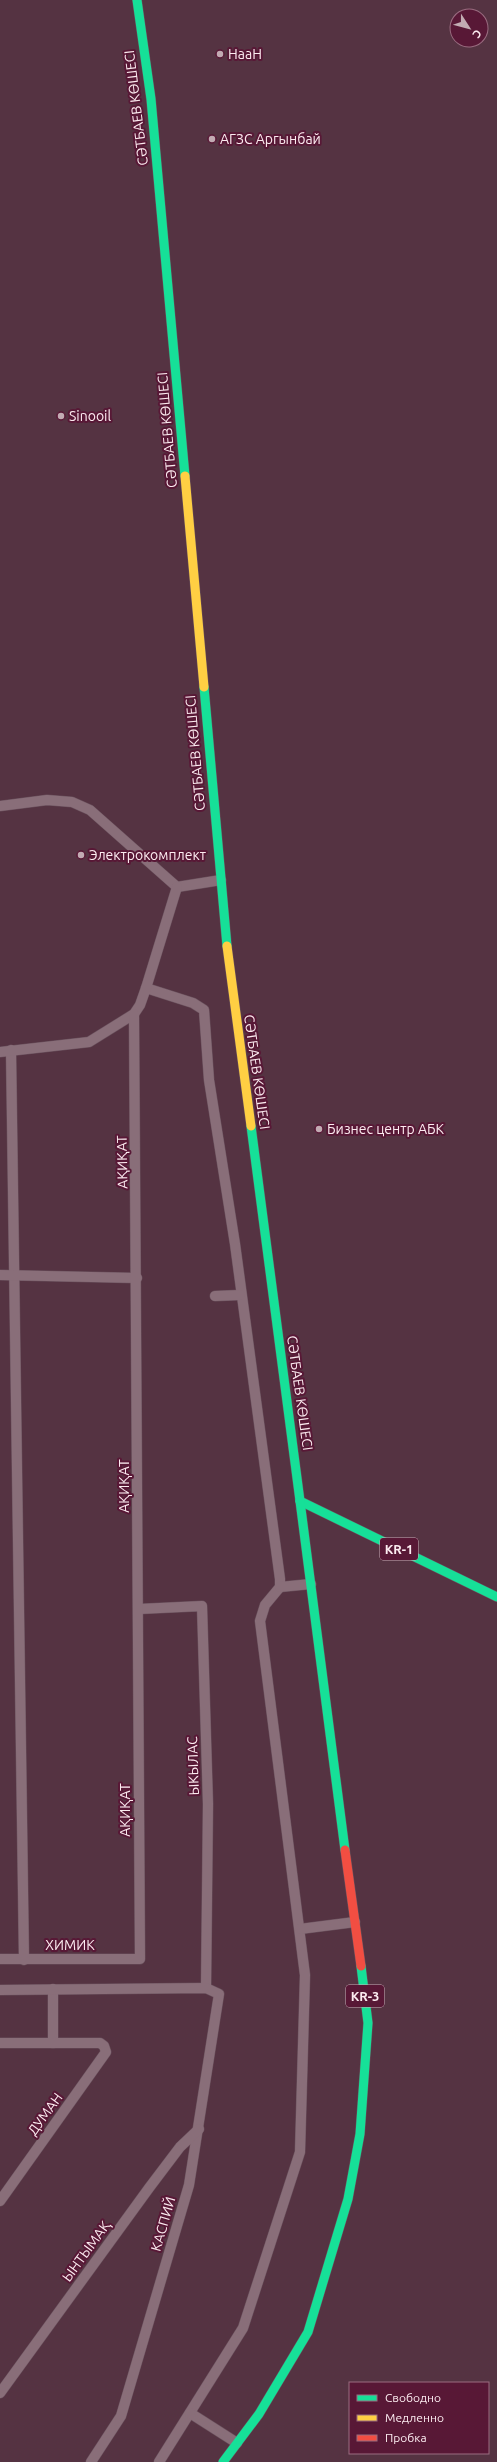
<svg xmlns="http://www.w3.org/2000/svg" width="497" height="2462" font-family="Ubuntu,sans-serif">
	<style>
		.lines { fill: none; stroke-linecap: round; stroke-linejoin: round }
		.street-casing { stroke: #6a515d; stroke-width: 11 }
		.fast-casing { stroke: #6a515d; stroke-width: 10 }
		.slow-casing { stroke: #6a515d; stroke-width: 10 }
		.jam-casing { stroke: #6a515d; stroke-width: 10 }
		.street { stroke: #896e79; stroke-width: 10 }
		.fast { stroke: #16e098; stroke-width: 9 }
		.slow { stroke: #ffcf43; stroke-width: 9 }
		.jam { stroke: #f24e42; stroke-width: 9 }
		.poi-dot { fill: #c2abb3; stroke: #581836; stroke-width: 1.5 }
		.labels { text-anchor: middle; stroke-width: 4; stroke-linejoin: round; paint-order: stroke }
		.shield { fill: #581836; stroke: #cbacb8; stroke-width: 1 }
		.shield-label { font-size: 13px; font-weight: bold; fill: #fcebf0 }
		.poi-label { font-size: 14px; fill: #fcebf0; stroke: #581836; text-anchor: start }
		.street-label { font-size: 14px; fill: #fcebf0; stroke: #581836 }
	</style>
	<rect width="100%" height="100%" fill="#553342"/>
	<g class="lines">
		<!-- street casing -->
		<g class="street-casing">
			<g id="street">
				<polyline points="0,806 47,800 72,802 90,810 177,887"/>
				<polyline points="177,887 221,880"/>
				<polyline points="146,988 193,1003 204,1010 209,1080 235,1244 280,1579 280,1587 265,1605 260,1621 305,1975 300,2152 243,2328 159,2462"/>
				<polyline points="11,1050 24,1960"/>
				<polyline points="0,1052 89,1042 134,1014 140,1005 146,988 177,887"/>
				<polyline points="0,1275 137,1278"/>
				<polyline points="215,1296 240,1295"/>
				<polyline points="280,1587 311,1584"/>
				<polyline points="139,1609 202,1606 208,1804 206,1988"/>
				<polyline points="300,1929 355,1922"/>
				<polyline points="0,1959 140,1959 134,1014"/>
				<polyline points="53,1989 53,2043"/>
				<polyline points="0,1990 206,1988 219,1994 189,2185 121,2416 91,2462"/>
				<polyline points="0,2043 100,2043 104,2046 106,2052 0,2201"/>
				<polyline points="0,2393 149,2188 180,2147 199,2129"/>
				<polyline points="190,2413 237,2443"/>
			</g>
		</g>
		<!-- fast casing -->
		<g class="fast-casing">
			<g id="fast">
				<polyline points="137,0 151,99 185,476"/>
				<polyline points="204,687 227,946"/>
				<polyline points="251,1126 300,1501"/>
				<polyline points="300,1501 497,1597"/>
				<polyline points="300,1501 345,1850"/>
				<polyline points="223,2462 259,2414 308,2332 348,2199 360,2134 368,2023 361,1966"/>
			</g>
		</g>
		<!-- slow casing -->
		<g class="slow-casing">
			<g id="slow">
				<polyline points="185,476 204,687"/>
				<polyline points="227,946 251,1126"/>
			</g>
		</g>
		<!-- jam casing -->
		<g class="jam-casing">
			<polyline id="jam" points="345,1850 361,1966"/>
		</g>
		<!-- street -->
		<use href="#street" class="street"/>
		<!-- fast -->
		<use href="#fast" class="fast"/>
		<!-- slow -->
		<use href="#slow" class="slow"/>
		<!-- jam -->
		<use href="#jam" class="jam"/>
	</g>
	<!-- markers -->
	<g class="poi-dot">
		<circle cx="220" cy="54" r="4"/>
		<circle cx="212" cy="139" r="4"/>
		<circle cx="61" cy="416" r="4"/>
		<circle cx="81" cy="855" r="4"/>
		<circle cx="319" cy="1129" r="4"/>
	</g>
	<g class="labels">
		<!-- shield labels -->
		<g class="shield">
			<rect x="380" y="1538" width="38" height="22" rx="3"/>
			<rect x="346" y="1985" width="38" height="22" rx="3"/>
		</g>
		<g class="shield-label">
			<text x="399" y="1554">KR-1</text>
			<text x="365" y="2001">KR-3</text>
		</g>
		<!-- poi labels -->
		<g class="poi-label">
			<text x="228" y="59">НааН</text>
			<text x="220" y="144">АГЗС Аргынбай</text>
			<text x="69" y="421">Sinooil</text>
			<text x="89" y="860">Электрокомплект</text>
			<text x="327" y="1134">Бизнес центр АБК</text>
		</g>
		<!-- street labels -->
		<g class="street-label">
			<text transform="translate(136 108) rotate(-97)" y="5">СӘТБАЕВ КӨШЕСІ</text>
			<text transform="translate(167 430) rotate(-95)" y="5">СӘТБАЕВ КӨШЕСІ</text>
			<text transform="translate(195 753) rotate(-95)" y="5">СӘТБАЕВ КӨШЕСІ</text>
			<text transform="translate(257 1072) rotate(82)" y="5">СӘТБАЕВ КӨШЕСІ</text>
			<text transform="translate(122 1162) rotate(-91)" y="5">АҚИҚАТ</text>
			<text transform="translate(300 1393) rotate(82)" y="5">СӘТБАЕВ КӨШЕСІ</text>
			<text transform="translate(124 1486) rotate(-90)" y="5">АҚИҚАТ</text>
			<text transform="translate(193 1766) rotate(-92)" y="5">ЫКЫЛАС</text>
			<text transform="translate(125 1810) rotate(-90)" y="5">АҚИҚАТ</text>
			<text x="70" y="1950">ХИМИК</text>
			<text transform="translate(45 2114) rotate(-54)" y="5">ДУМАН</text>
			<text transform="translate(163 2224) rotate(-74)" y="5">КАСПИЙ</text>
			<text transform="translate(86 2251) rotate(-54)" y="5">ЫНТЫМАҚ</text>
		</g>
	</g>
	<!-- legend -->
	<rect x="349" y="2382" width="140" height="72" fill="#581836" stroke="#9a6c80"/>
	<rect x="357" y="2395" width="20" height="6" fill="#16e098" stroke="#9a6c80"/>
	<text x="385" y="2402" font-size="12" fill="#fcebf0">Свободно</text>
	<rect x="357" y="2415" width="20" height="6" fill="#ffcf43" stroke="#9a6c80"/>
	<text x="385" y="2422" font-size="12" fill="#fcebf0">Медленно</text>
	<rect x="357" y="2435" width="20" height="6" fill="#f24e42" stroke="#9a6c80"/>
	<text x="385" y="2442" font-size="12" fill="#fcebf0">Пробка</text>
	<!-- north arrow -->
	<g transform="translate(469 28) rotate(126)"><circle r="19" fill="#581836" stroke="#9a6c80"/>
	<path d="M0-3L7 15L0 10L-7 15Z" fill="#c2abb3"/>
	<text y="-6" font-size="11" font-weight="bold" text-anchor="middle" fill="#fcebf0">С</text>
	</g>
</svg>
